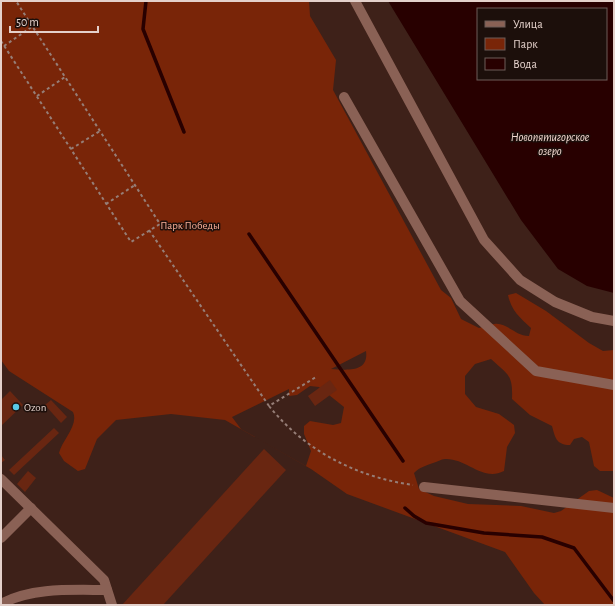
<svg xmlns="http://www.w3.org/2000/svg" width="615" height="606" font-family="'Alegreya Sans',sans-serif">
	<style>
		.green { fill: #792508; fill-rule: evenodd }
		.water { fill: #280000; fill-rule: evenodd }
		.lines { fill: none; stroke-linecap: round; stroke-linejoin: round }
		.stream { stroke: #280000; stroke-width: 3.5 }
		.building { fill: #692611 }
		.path { stroke: #967e77; stroke-width: 2; stroke-dasharray: 3 3; stroke-linecap: butt }
		.minor { stroke: #8a6155; stroke-width: 10 }
		.poi-dot { fill: #59c8e5; stroke: #1c0f0b; stroke-width: 1.5 }
		.labels { text-anchor: middle; stroke-width: 3; stroke-linejoin: round; paint-order: stroke }
		.park-label { font-size: 11px; fill: #f8ae97; stroke: #1c0f0b }
		.poi-label { font-size: 11px; fill: #e4d1cb; stroke: #1c0f0b; text-anchor: start }
		.water-label { font-size: 12px; font-style: italic; fill: #f2d8d0; stroke: #1c0f0b }
	</style>
	<rect width="100%" height="100%" fill="#3e2119"/>
	<!-- green -->
	<path class="green" d="M1,1H309L310,16L336,60L333,90L441,290L451,298L461,319L479,328C483,327 489,324 494,324C507,322 515,336 529,336L531,328C520,318 511,310 508,295L516,293L546,311L589,343L603,351L614,350V471H600L594,466L589,442L582,437L574,439L570,445C556,445 555,437 552,426L530,415L512,399C513,374 508,375 491,359L475,364L465,376V394L476,407L499,414L514,425L515,433L507,447L504,471C482,482 467,458 445,459C441,459 437,462 433,463C425,466 420,467 414,473L419,489L434,496L468,504L521,506L554,513L561,511L589,491L597,490L614,498V605H545L534,593L505,552L347,494L311,469L225,420L171,414L116,420L97,439L85,469L78,471L64,461L59,453C62,440 79,425 73,412L9,371L1,360ZM366,351C369,373 347,370 331,369ZM310,386L319,387L344,407L341,423L333,425L310,421L304,426V434L311,451L306,466L241,429L232,417L289,389V396L297,395Z"/>
	<!-- water -->
	<path class="water" d="M388,1H614V293L587,286L558,269L521,220ZM478,9H606V79H478Z"/>
	<g class="lines">
		<!-- stream -->
		<g class="stream">
			<polyline points="146,1 143,29 184,132"/>
			<polyline points="249,234 403,461"/>
			<polyline points="405,508 414,516 426,523 484,533 542,537 574,548 614,601"/>
		</g>
	</g>
	<!-- building -->
	<g class="building">
		<polygon points="330,380 337,390 315,406 308,396"/>
		<polygon points="10,391 23,405 1,426 1,400"/>
		<polygon points="51,400 67,417 61,423 45,405"/>
		<polygon points="54,428 59,433 14,475 9,470"/>
		<polygon points="264,449 286,470 163,605 122,605"/>
		<polygon points="1,455 5,460 1,463"/>
		<polygon points="28,471 36,478 25,492 17,484"/>
	</g>
	<g class="lines">
		<!-- path -->
		<g class="path">
			<polyline points="1,41 131,242 160,224 16,1"/>
			<polyline points="4,46 33,26"/>
			<polyline points="37,96 65,77"/>
			<polyline points="71,149 100,131"/>
			<polyline points="106,204 135,185"/>
			<polyline points="149,230 269,406 316,377"/>
			<path d="M269,406C305,451 357,477 413,485"/>
		</g>
		<!-- minor -->
		<g class="minor">
			<polyline points="355,1 484,240 520,280 555,302 592,317 614,321"/>
			<polyline points="344,97 460,301 536,371 614,385"/>
			<polyline points="1,479 104,580 112,605"/>
			<polyline points="424,487 614,508"/>
			<polyline points="1,538 31,508"/>
			<path d="M1,604C32,587 73,590 107,590"/>
		</g>
	</g>
	<!-- markers -->
	<circle class="poi-dot" cx="16" cy="407" r="4"/>
	<g class="labels">
		<!-- park labels -->
		<g class="park-label">
			<text x="190" y="229">Парк Победы</text>
		</g>
		<!-- poi labels -->
		<g class="poi-label">
			<text x="24" y="411">Ozon</text>
		</g>
		<!-- water labels -->
		<g class="water-label">
			<text x="550" y="141">Новопятигорское<tspan x="550" dy="14">озеро</tspan></text>
		</g>
	</g>
	<!-- border -->
	<rect width="615" height="606" fill="none" stroke="#e4d1cb" stroke-width="4"/>
	<!-- legend -->
	<rect x="477" y="8" width="130" height="72" fill="#1c0f0b" stroke="#6c5d58"/>
	<rect x="485" y="21" width="20" height="6" fill="#8a6155" stroke="#6c5d58"/>
	<text x="513" y="28" font-size="12" fill="#e4d1cb">Улица</text>
	<rect x="485" y="38" width="20" height="12" fill="#792508" stroke="#6c5d58"/>
	<text x="513" y="48" font-size="12" fill="#e4d1cb">Парк</text>
	<rect x="485" y="58" width="20" height="12" fill="#280000" stroke="#6c5d58"/>
	<text x="513" y="68" font-size="12" fill="#e4d1cb">Вода</text>
	<!-- scale -->
	<path d="M10 26v6h88v-6" fill="none" stroke="#e4d1cb" stroke-width="2"/>
	<text x="16" y="26" font-size="12" fill="#e4d1cb" stroke="#1c0f0b" stroke-width="3" paint-order="stroke">50 m</text>
</svg>
